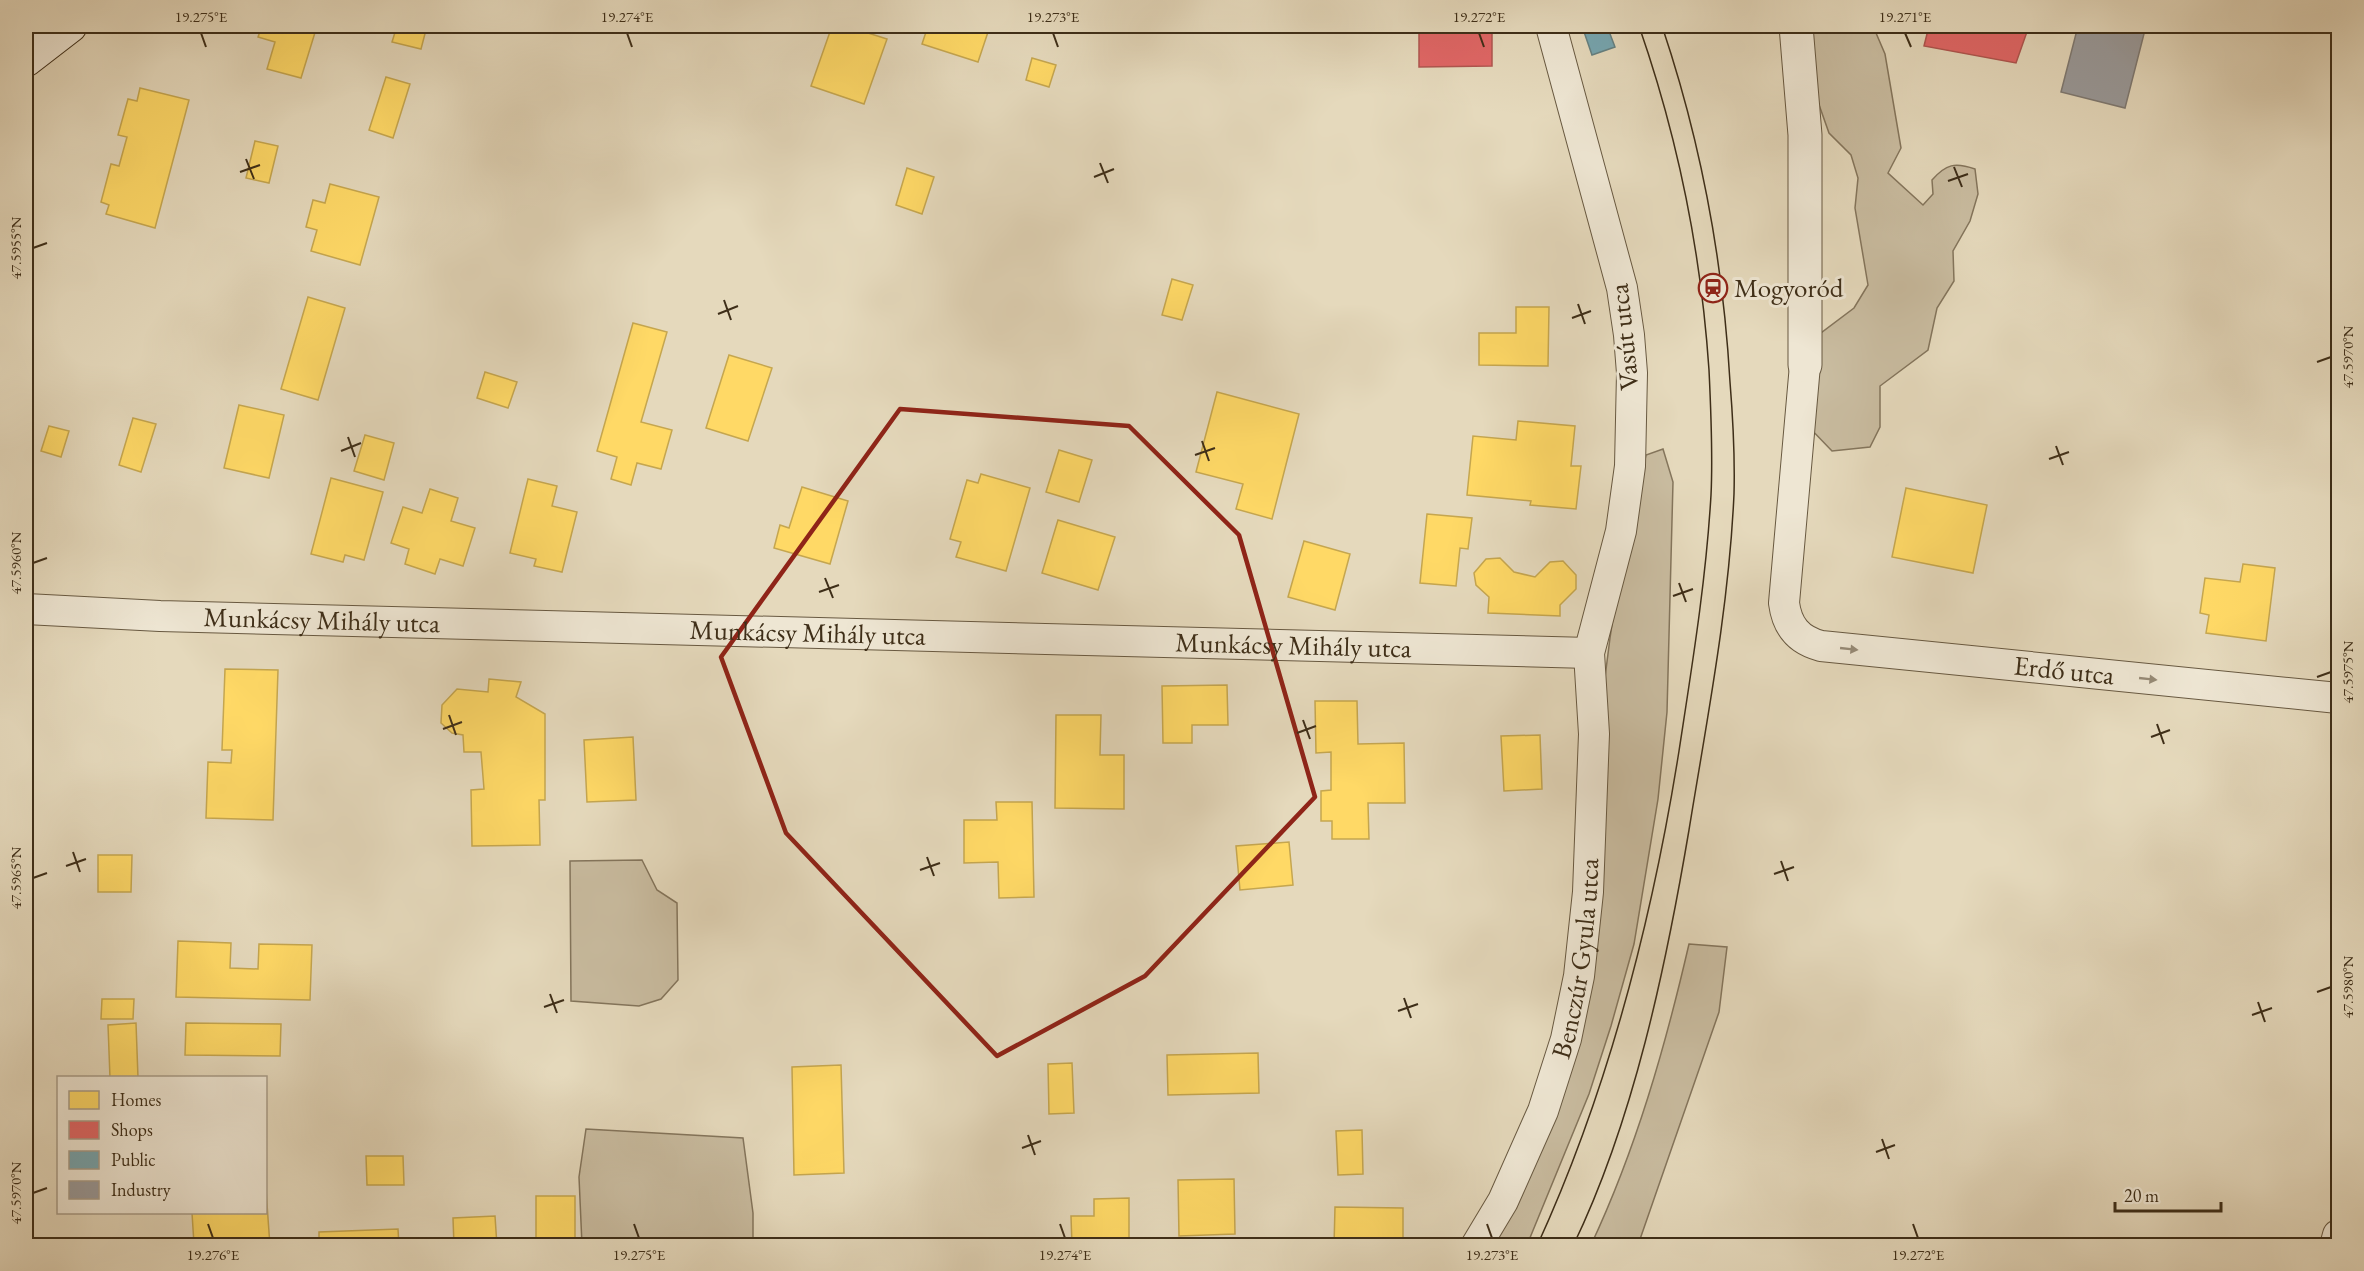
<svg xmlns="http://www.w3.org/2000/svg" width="2364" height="1271" font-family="'EB Garamond',serif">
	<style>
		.green { fill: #c9bca0; stroke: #84755c; stroke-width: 1.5 }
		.homes { fill: #ffd966; stroke: #c5a64f; stroke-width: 1.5 }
		.shops { fill: #e06666; stroke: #af554f; stroke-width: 1.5 }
		.public { fill: #76a5af; stroke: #658182; stroke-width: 1.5 }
		.industry { fill: #999; stroke: #7e7972; stroke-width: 1.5 }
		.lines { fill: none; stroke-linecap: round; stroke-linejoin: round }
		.minor-casing { stroke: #685941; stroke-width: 32 }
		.tertiary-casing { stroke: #685941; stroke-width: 35 }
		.secondary-casing { stroke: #3e2e18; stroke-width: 35 }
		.minor { stroke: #eee6d3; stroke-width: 30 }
		.tertiary { stroke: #eee6d3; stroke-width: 33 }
		.secondary { stroke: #eee6d3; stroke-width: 33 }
		.tram { stroke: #3e2e18; stroke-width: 1.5 }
		.oneway { fill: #968a76 }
		.marked { fill: none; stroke: #8f2418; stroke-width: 4.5; stroke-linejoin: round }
		.ticks { fill: none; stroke: #3e2e18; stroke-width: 2 }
		.labels { text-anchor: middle; stroke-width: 6; stroke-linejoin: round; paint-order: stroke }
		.poi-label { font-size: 27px; fill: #3e2e18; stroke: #eee6d3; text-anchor: start }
		.street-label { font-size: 27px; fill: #3e2e18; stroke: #eee6d3 }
		.neatline { fill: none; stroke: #3e2e18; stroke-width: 2 }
		.ticks-label { font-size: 15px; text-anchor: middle; fill: #3e2e18 }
	</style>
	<rect width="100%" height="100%" fill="#e5d9bc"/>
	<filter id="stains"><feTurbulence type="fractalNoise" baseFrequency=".00333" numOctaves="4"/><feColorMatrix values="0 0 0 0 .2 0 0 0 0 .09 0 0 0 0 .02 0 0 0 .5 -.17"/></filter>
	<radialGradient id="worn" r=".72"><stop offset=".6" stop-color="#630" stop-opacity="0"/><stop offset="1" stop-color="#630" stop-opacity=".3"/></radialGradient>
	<!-- green -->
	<g class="green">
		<path d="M1805,26H1873L1885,54L1901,148L1888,173L1923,205L1933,194L1932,180C1946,164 1955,162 1975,169L1978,194L1970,221L1953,251L1954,281L1937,308L1928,350L1880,386V427L1870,447L1832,451L1806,424L1817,336L1854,308L1868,285L1855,208L1858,178L1851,155L1829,133L1817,99Z"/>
		<polygon points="1663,449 1673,482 1667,712 1658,799 1634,944 1611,1026 1589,1094 1527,1245 1486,1246 1549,1119 1610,638 1618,585 1646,455"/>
		<polygon points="642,860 657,890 677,903 678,980 661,999 639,1006 571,1001 570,861"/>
		<path d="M1689,944L1727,947L1719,1012L1638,1245H1591C1636,1149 1665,1048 1689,944Z"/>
		<polygon points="586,1129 743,1138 753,1213 753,1245 582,1245 579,1177"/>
	</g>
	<!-- homes -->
	<g class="homes">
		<polygon points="262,26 317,26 301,78 267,69 275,42 258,37"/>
		<polygon points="397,26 427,26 421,49 392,42"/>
		<polygon points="832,26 846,26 887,39 864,104 811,86"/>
		<polygon points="928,26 990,26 978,62 922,44"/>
		<polygon points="1032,58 1056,65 1049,87 1026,80"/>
		<polygon points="386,77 410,84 393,138 369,130"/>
		<polygon points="140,88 189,100 155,228 106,214 109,205 101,202 111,164 119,166 127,137 118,135 128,99 137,101"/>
		<polygon points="255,141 278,146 269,183 246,178"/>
		<polygon points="907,168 934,177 922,214 896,205"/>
		<polygon points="330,184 379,197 360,265 311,251 317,230 306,227 313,200 325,203"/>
		<polygon points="1172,279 1193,285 1182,320 1162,315"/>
		<polygon points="308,297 345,308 318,400 281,389"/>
		<polygon points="1516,307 1549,307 1548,366 1479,365 1479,333 1516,333"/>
		<polygon points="633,323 667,332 641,422 672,430 661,469 637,463 631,485 611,479 617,457 597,451"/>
		<polygon points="729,355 772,368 748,441 706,428"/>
		<polygon points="485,372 517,382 508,408 477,398"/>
		<polygon points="1217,392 1299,414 1272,519 1236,509 1243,484 1196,472"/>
		<polygon points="239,405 284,415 269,478 224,468"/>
		<polygon points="133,418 156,424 141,472 119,465"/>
		<polygon points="1518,421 1575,426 1571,466 1581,466 1576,509 1530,505 1531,501 1467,495 1473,436 1516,440"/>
		<polygon points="49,426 69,431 61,457 41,451"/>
		<polygon points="365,435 394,443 384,480 354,471"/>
		<polygon points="1059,450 1092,460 1079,502 1046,492"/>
		<polygon points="981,474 1030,488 1006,571 956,557 961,542 950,539 967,480 978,483"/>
		<polygon points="331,478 383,492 364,560 345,555 343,562 311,554"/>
		<polygon points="528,479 557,486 552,506 577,512 562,572 534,566 536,559 510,553"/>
		<polygon points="802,487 848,501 830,564 774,548 780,525 789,528"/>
		<polygon points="1906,488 1987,505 1973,573 1892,557"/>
		<polygon points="430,489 458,498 451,521 475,528 463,566 440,559 435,574 405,564 409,549 391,543 403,507 422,513"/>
		<polygon points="1427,514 1472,518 1468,549 1460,548 1456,586 1420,583"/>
		<polygon points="1058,520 1115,537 1098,590 1042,573"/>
		<polygon points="1304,541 1350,554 1335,610 1288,597"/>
		<polygon points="1500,558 1514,572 1535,577 1550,562 1563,561 1576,575 1576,589 1560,605 1560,616 1488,613 1489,597 1476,585 1474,573 1486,559"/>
		<polygon points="2243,564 2275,568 2266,641 2206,633 2209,615 2200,613 2205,578 2240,582"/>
		<polygon points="225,669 278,670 273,820 206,818 208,762 231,763 232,750 222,750"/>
		<polygon points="489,679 521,682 516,697 545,714 545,800 539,800 540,845 472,846 471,790 484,789 481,752 464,752 463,735 452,733 441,723 442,705 457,689 488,692"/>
		<polygon points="1227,685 1228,725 1192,725 1192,743 1163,743 1162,686"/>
		<polygon points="1315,701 1357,701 1358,744 1404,743 1405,803 1368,803 1369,839 1332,839 1332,821 1321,821 1321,791 1331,790 1331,752 1316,753"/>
		<polygon points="1056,715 1101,715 1100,755 1124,755 1124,809 1055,808"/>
		<polygon points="1540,735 1542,789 1504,791 1501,736"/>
		<polygon points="633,737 636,800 587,802 584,740"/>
		<polygon points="996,802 1032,802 1034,897 999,898 998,862 964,863 964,820 997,820"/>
		<polygon points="1289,842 1293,885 1240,890 1236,846"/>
		<polygon points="98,855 132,855 131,892 98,892"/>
		<polygon points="178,941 231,943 230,968 258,969 259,944 312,945 310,1000 176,997"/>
		<polygon points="102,999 134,999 133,1019 101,1019"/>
		<polygon points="136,1023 138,1078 110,1078 108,1025"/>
		<polygon points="186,1023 281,1024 280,1056 185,1055"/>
		<polygon points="1258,1053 1259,1093 1168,1095 1167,1055"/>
		<polygon points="1072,1063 1074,1113 1049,1114 1048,1064"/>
		<polygon points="841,1065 844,1173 794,1175 792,1067"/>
		<polygon points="1362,1130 1363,1174 1338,1175 1336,1131"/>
		<polygon points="366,1156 403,1156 404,1185 367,1185"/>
		<polygon points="1234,1179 1235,1234 1179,1236 1178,1180"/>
		<polygon points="266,1190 270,1246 228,1246 228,1242 194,1244 192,1213 266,1212"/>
		<rect x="536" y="1196" width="39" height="50"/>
		<polygon points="1129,1198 1129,1246 1072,1246 1071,1216 1094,1216 1094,1199"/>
		<polygon points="1335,1207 1403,1208 1403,1246 1334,1246"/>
		<polygon points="495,1216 497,1246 454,1246 453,1218"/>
		<polygon points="398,1229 399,1246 319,1246 319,1232"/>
	</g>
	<!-- shops -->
	<g class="shops">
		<polygon points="1419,26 1492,26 1492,66 1419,67"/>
		<polygon points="1929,26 2029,26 2016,63 1924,46"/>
	</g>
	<!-- public -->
	<polygon class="public" points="1582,26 1607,26 1615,47 1592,55"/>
	<!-- industry -->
	<polygon class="industry" points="2078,26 2146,26 2125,108 2061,92"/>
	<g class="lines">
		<!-- minor casing -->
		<g class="minor-casing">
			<g id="minor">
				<path id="s1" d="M1805,365L1784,603C1787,626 1798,640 1821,646L2338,698"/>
				<path id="s2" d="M26,609L160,616L1589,653"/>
				<path id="s3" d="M1476,1246L1503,1201L1543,1111L1566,1039L1579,976L1588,892L1594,734L1589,653L1621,531L1630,466L1632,373L1629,335L1622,288L1551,26"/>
				<polyline points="2335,1246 2338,1235"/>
			</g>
		</g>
		<!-- tertiary casing -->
		<g class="tertiary-casing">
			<polyline id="tertiary" points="1796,26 1805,135 1805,365"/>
		</g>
		<!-- secondary casing -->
		<g class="secondary-casing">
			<polyline id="secondary" points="26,60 70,26"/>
		</g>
		<!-- minor -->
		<use href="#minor" class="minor"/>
		<!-- tertiary -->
		<use href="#tertiary" class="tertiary"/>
		<!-- secondary -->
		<use href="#secondary" class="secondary"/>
		<!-- tram -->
		<g class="tram">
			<path d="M1537,1246C1609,1089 1652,921 1679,751C1692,666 1706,581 1711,495C1713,454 1711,411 1709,370C1701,251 1678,138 1639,26"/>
			<path d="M1573,1246C1634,1120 1666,966 1689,830C1707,719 1729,607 1734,494C1735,457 1733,419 1730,382C1723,260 1701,142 1662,26"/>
		</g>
	</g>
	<!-- one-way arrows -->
	<defs><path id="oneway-solid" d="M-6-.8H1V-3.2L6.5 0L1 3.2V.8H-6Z" transform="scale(1.5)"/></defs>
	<g class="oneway">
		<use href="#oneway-solid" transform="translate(1849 649) rotate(6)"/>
		<use href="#oneway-solid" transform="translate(2148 679) rotate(6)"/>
	</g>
	<!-- marked area -->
	<path class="marked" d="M900,409L1129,426L1239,535L1315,797L1145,976L997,1056L786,833L721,657Z"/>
	<!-- ticks -->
	<path class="ticks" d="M201,33L206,47M627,33L632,47M1053,33L1058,47M1479,33L1484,47M1905,33L1911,47M246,159L254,179M1100,163L1108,183M1954,167L1962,187M240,172L260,165M1094,177L1114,169M1948,181L1968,174M33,248L47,243M724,300L731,320M1578,304L1585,324M718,314L738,306M1572,318L1591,311M2317,362L2331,357M348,437L355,457M1202,441L1209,461M2056,446L2063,465M341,451L361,443M1195,455L1215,448M2049,459L2069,452M33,563L47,558M825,578L833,598M1679,583L1686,602M819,592L839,585M1673,596L1693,589M2317,677L2331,672M449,715L456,735M1303,720L1310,739M2157,724L2164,744M443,729L462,722M1297,733L1316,726M2151,737L2170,730M73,852L80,872M927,857L934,876M1781,861L1788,881M66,866L86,859M920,870L940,863M1774,874L1794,867M33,878L47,873M2317,992L2331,987M550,994L557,1013M1404,998L1411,1018M2258,1002L2265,1022M544,1007L564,1000M1398,1011L1418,1004M2252,1015L2272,1008M1028,1135L1035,1155M1882,1139L1889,1159M1022,1148L1041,1141M1876,1152L1895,1145M33,1193L47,1188M208,1224L213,1238M634,1224L639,1238M1060,1224L1065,1238M1487,1224L1492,1238M1913,1224L1918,1238"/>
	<!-- icons -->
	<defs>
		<g id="station-ring" transform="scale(1.5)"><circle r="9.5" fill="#eee6d3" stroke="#8f2418" stroke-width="1.5"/><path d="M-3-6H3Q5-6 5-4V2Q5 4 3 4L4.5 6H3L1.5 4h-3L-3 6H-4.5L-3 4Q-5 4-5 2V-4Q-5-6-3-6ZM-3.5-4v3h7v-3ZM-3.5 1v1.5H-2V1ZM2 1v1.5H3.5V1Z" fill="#8f2418"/></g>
	</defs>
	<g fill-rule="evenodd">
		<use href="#station-ring" x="1713" y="288"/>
	</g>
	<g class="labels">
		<!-- poi labels -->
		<g class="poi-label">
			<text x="1734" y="297">Mogyoród</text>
		</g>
		<!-- street labels -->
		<g class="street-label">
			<text transform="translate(1624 337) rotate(-96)" y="9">Vasút utca</text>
			<text dy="9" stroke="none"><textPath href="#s2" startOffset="296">Munkácsy Mihály utca</textPath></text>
			<text dy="9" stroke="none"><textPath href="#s2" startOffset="782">Munkácsy Mihály utca</textPath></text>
			<text dy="9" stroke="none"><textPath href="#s2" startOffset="1268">Munkácsy Mihály utca</textPath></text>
			<text dy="9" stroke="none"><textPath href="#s1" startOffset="544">Erdő utca</textPath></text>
			<text dy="9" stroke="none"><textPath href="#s3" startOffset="308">Benczúr Gyula utca</textPath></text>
		</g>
	</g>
	<!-- margin -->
	<rect width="2364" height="1271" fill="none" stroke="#e5d9bc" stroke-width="66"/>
	<!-- legend -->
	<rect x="57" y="1076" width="210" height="138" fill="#eee6d3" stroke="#a89c88" stroke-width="1.5"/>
	<rect x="69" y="1091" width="30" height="18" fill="#ffd966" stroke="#a89c88" stroke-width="1.5"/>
	<text x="111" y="1106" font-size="18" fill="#3e2e18">Homes</text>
	<rect x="69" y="1121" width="30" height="18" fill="#e06666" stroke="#a89c88" stroke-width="1.5"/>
	<text x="111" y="1136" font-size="18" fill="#3e2e18">Shops</text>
	<rect x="69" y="1151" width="30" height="18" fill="#76a5af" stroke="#a89c88" stroke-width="1.5"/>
	<text x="111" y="1166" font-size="18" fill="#3e2e18">Public</text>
	<rect x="69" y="1181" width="30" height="18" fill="#999999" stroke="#a89c88" stroke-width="1.5"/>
	<text x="111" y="1196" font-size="18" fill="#3e2e18">Industry</text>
	<!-- scale -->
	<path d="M2115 1202v9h106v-9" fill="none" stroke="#3e2e18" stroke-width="3"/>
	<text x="2124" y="1202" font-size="18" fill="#3e2e18" stroke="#eee6d3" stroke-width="4.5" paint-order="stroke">20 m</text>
	<rect x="33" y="33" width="2298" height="1205" class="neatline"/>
	<g class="ticks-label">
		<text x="201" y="22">19.275°E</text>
		<text x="627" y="22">19.274°E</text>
		<text x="1053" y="22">19.273°E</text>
		<text x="1479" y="22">19.272°E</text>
		<text x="1905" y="22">19.271°E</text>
		<text transform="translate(16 248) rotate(-90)" y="5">47.5955°N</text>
		<text transform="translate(2348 357) rotate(-90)" y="5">47.5970°N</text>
		<text transform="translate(16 563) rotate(-90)" y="5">47.5960°N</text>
		<text transform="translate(2348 672) rotate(-90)" y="5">47.5975°N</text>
		<text transform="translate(16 878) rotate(-90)" y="5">47.5965°N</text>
		<text transform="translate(2348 987) rotate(-90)" y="5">47.5980°N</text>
		<text transform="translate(16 1193) rotate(-90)" y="5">47.5970°N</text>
		<text x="213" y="1260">19.276°E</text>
		<text x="639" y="1260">19.275°E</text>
		<text x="1065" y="1260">19.274°E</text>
		<text x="1492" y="1260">19.273°E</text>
		<text x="1918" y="1260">19.272°E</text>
	</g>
	<rect width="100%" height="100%" filter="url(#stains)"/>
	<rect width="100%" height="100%" fill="url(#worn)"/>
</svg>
